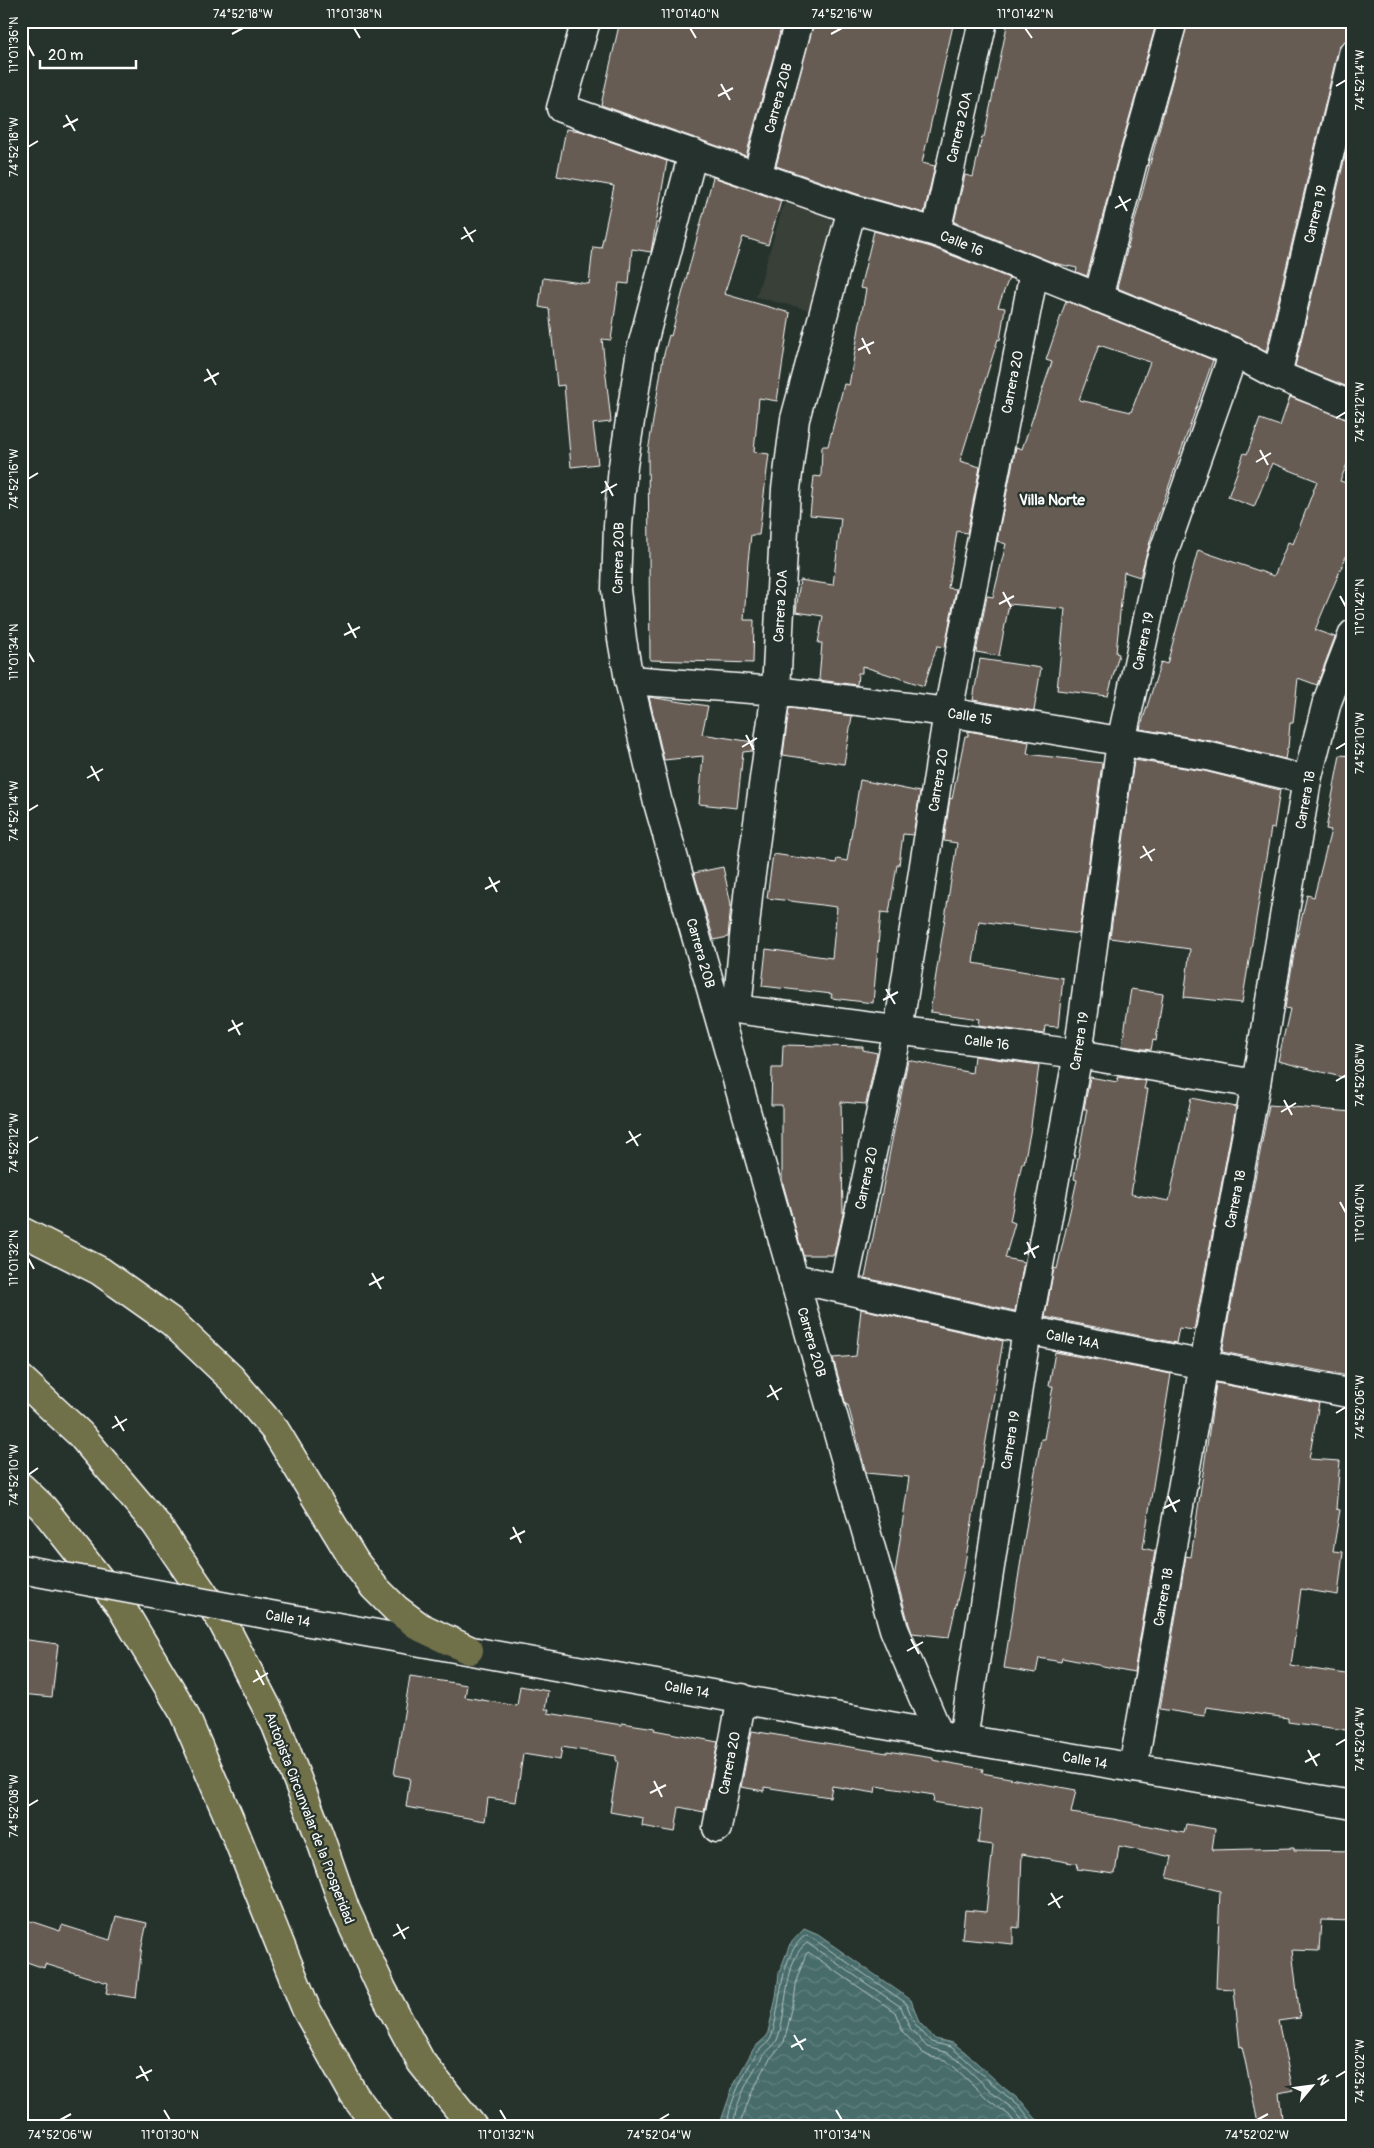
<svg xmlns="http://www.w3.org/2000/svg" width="1374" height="2148" font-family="Pangolin,sans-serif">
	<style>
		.built { fill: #393f38 }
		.water { fill: url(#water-waves); stroke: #91a7a6 }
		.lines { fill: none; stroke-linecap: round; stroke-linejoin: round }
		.shore { stroke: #b5c4c3; stroke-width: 1 }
		.building { fill: #665b52; stroke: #fff; fill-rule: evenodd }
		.minor-casing { stroke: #fff; stroke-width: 31 }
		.tertiary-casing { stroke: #fff; stroke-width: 31 }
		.trunk-casing { stroke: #fff; stroke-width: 31 }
		.minor { stroke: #26332d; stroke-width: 28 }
		.tertiary { stroke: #26332d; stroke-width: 28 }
		.trunk { stroke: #70704a; stroke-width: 28 }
		.tertiary-bridge-casing { stroke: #fff; stroke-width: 31; stroke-linecap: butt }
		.tertiary-bridge { stroke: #26332d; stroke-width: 28 }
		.ticks { fill: none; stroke: #fff; stroke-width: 2 }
		.labels { text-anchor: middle; stroke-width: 4.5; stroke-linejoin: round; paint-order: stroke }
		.street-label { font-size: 14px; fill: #fff; stroke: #26332d }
		.neighbourhood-label { font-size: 15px; font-weight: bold; fill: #fff; stroke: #26332d }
		.neatline { fill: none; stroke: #fff; stroke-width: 2 }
		.ticks-label { font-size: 12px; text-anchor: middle; fill: #fff }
	</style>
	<defs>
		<pattern id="water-waves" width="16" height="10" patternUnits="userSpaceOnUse" patternTransform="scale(1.25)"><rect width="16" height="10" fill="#476c6a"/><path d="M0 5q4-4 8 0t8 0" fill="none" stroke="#638280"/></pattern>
	</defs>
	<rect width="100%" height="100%" fill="#26332d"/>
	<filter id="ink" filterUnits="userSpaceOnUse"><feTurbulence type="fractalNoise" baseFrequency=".02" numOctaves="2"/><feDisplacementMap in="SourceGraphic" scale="10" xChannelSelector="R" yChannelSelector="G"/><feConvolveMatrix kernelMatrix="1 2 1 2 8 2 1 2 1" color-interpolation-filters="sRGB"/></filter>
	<g filter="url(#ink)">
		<!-- built -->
		<polygon class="built" points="784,203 840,216 814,311 756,297"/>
		<!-- water -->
		<polygon class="water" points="804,1929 818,1935 911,2000 919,2022 935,2039 953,2043 965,2052 1003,2087 1022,2102 1036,2119 1051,2127 723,2127 721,2121 733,2086 754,2048 767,2036 776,1998 779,1973 790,1944"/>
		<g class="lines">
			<!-- shore -->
			<g class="shore">
				<path d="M728,2127C726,2107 746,2069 757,2053C762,2046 770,2043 772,2035C781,2006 779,1954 806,1935L815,1940L906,2003L915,2024L931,2042L951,2047L962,2056L999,2090L1019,2105L1033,2123L1040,2127"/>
				<path d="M734,2127C733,2106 751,2074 762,2057C766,2051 774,2047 777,2040C788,2014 783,1959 807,1943L901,2007L910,2028L927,2047L948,2053L958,2060L995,2095L1014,2110L1028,2127"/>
				<polyline points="741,2127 741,2121 751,2094 769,2060 784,2042 794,2001 797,1978 806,1954 808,1952 895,2012 903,2032 922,2052 928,2056 945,2060 953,2066 990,2101 1009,2115 1018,2127"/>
			</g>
		</g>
		<!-- building -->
		<g class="building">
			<polygon points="620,21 783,21 746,156 601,105"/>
			<polygon points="814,21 954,21 922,163 935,166 924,213 857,194 776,166"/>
			<polygon points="1008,21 1157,21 1117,161 1087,276 1076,272 1077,268 1054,263 954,222 965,175 973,177 982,137 984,137"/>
			<polygon points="1188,21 1337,21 1353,23 1353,39 1342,43 1338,50 1266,352 1240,338 1117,288"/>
			<polygon points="1353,123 1353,389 1295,366"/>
			<polygon points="566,129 580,131 667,161 651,252 632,249 629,284 619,283 611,340 602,339 611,422 593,424 598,464 571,467 564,385 557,386 549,309 539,307 543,278 589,284 593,247 601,248 614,186 557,176"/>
			<polygon points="713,177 781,201 768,245 743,237 724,294 790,313 777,401 759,398 754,452 769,454 759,535 751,535 748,561 744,620 754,620 753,663 650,660 648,452 663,358 669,335 671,336"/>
			<polygon points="874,231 931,247 1009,278 998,307 1005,308 1000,340 998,339 960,461 980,467 967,533 957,531 948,588 956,589 945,647 937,646 924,686 862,666 862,673 858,673 857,685 819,680 822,643 818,643 823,616 796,612 800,580 833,585 841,518 810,515 814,476 821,477 822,446 828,446 844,384 849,385 866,289 860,288"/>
			<path d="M1066,301L1213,360L1153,531L1140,577L1124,572L1116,653L1119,654L1108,696L1057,690L1065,609L1009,604L999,656L976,652L987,596L993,597L1006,544L997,541L1016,447L1022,449L1052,362L1046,360ZM1099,345L1150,362L1131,412L1079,400Z"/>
			<polygon points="1290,397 1353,421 1353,450 1340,481 1353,485 1353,540 1315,630 1335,637 1317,685 1298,678 1293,723 1290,723 1288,748 1287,748 1285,759 1211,741 1140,729 1161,662 1167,664 1198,550 1274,576 1288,542 1293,544 1317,481 1272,463 1254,507 1228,497 1244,453 1247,454 1260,419 1280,426"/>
			<polygon points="980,659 1041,668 1034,711 973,700"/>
			<polygon points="649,697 708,706 702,734 753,742 752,751 743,752 737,808 699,804 703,756 664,760"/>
			<polygon points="789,708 852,716 844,764 783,755"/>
			<polygon points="968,731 1029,742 1027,754 1102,763 1079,934 979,921 973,963 1063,978 1058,1027 1045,1026 1044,1034 979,1025 980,1019 930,1012 957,843 944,841 950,798 952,799 965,736 968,736"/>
			<polygon points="1340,755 1353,756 1353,1080 1278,1061 1290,1009 1285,1008 1296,942 1307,895 1314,897 1331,830 1326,829"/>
			<polygon points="1134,760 1204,771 1280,790 1274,829 1271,828 1242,1003 1184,997 1190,949 1110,938"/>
			<polygon points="860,780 920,792 913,835 903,834 899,865 897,865 889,913 881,912 873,1003 831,998 832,994 762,986 766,949 832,958 837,907 767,898 773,854 836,863 837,859 847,861"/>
			<polygon points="723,867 731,904 728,937 714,940 694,873"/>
			<polygon points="1131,989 1163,994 1156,1041 1153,1040 1151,1050 1122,1046"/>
			<polygon points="783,1045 863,1047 863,1050 877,1053 866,1104 841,1102 843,1214 834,1255 803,1255 782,1180 782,1105 771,1105 772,1068 782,1068"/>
			<polygon points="974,1056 1039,1065 1030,1133 1024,1163 1022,1163 1010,1221 1015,1223 1005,1258 1024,1262 1015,1311 865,1278 908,1060 972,1073"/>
			<polygon points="1090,1077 1117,1082 1118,1077 1146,1081 1144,1089 1148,1089 1131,1194 1169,1201 1191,1098 1236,1107 1194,1330 1179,1328 1176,1343 1045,1317 1054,1268 1057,1269 1077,1180 1074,1179 1087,1109 1084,1109"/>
			<polygon points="1269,1105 1353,1112 1353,1377 1222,1352"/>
			<polygon points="861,1309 1003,1341 964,1569 949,1637 912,1633 909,1624 895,1574 909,1477 866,1473 848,1405 846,1405 833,1358 856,1356"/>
			<polygon points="1055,1352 1171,1374 1143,1548 1155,1551 1134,1672 1062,1658 1061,1662 1039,1658 1036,1673 1004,1668 1034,1477 1041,1439 1044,1439 1053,1386 1049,1386"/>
			<polygon points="1216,1383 1319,1403 1309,1459 1340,1461 1336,1509 1340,1510 1333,1551 1343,1552 1338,1595 1301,1589 1291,1666 1353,1675 1353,1731 1288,1722 1288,1718 1206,1707 1204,1716 1160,1709 1186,1556 1191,1557"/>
			<polygon points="21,1639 58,1644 52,1697 21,1694"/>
			<polygon points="410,1676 467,1685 465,1697 517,1706 520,1686 548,1691 545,1709 549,1709 548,1713 622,1725 622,1723 655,1728 654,1730 718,1742 704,1812 679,1807 675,1832 642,1826 643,1818 610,1812 618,1761 616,1761 616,1756 562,1747 560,1760 523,1754 516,1802 488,1798 485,1821 406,1807 410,1778 394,1775"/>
			<polygon points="752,1731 887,1753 887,1751 933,1758 933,1760 983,1769 982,1773 1076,1790 1071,1813 1113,1819 1184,1833 1186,1824 1215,1829 1212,1850 1294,1848 1294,1850 1353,1851 1353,1921 1321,1920 1319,1951 1292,1950 1300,2018 1278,2021 1293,2090 1279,2093 1283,2127 1259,2127 1242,2046 1240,2047 1234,1989 1216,1988 1220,1891 1167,1878 1172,1857 1119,1846 1115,1874 1077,1869 1078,1864 1022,1854 1019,1928 1013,1927 1013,1944 962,1939 965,1910 986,1912 993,1845 978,1843 982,1810 933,1802 934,1795 876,1786 875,1793 832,1786 830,1797 764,1787 764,1791 741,1787"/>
			<polygon points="116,1916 147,1923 142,1945 136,1998 106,1993 108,1983 45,1964 44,1968 21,1960 21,1918 60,1931 62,1925 110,1940"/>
		</g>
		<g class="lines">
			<!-- minor casing -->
			<g class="minor-casing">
				<g id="minor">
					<polyline points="586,21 561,108 852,209 936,232 1234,352 1277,375 1353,406"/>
					<polyline points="693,153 641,350 623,466 618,526 616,590 622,639 629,680 658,803 894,1629 939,1735"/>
					<polyline points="757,176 799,21"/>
					<polyline points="936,232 983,21"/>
					<polyline points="1098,298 1132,165 1173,21"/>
					<polyline points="1277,375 1353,54"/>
					<polyline points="629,680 776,691 948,712 1207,756 1307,780"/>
					<polyline points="720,1007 1078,1054 1256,1084"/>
					<polyline points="737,1009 748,896 776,691 786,489 795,419 852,209"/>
					<polyline points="793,1278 1027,1330 1353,1394"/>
					<polyline points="843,1288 898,1031 948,712 1034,272"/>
					<polyline points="963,1739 1027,1330 1078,1054 1121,742 1160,562 1234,352"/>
					<polyline points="1133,1768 1204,1364 1256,1084 1307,780 1327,702 1353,634"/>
					<polyline points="717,1828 742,1698"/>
				</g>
			</g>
			<!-- tertiary casing -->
			<g class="tertiary-casing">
				<polyline id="tertiary" points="265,1614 963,1739 1353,1805"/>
			</g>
			<!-- trunk casing -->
			<g class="trunk-casing">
				<g id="trunk">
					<polyline points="21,1231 100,1271 172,1322 231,1378 275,1430 355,1562 374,1587 396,1609 420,1627 469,1650"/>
					<polyline points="21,1379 80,1434 156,1524 222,1621 276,1725 319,1835 345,1909 382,1989 421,2062 473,2127"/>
					<polyline points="21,1487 43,1508 120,1605 183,1711 232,1825 306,2009 354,2095 378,2127"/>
				</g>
			</g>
			<!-- minor -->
			<use href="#minor" class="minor"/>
			<!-- tertiary -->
			<use href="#tertiary" class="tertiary"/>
			<!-- trunk -->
			<use href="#trunk" class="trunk"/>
			<!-- tertiary-bridge casing -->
			<g class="tertiary-bridge-casing">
				<polyline id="tertiary-bridge" points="21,1569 265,1614"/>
			</g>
			<!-- tertiary-bridge -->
			<use href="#tertiary-bridge" class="tertiary-bridge"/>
		</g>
	</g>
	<!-- ticks -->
	<path class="ticks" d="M354,28L360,38M690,28L696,38M1025,28L1032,38M232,34L243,28M831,34L842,28M28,45L34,56M721,84L730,100M1336,86L1346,80M718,96L733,88M66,115L75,131M63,127L78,119M28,147L38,141M1119,196L1127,211M1115,208L1131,199M464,227L473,242M461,239L476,230M862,338L870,354M858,350L874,342M207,369L216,385M204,381L219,373M1336,418L1346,412M1260,450L1268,465M1256,462L1271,453M28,479L38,473M605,481L613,496M601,493L617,484M1003,592L1011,607M1340,596L1346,607M999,604L1014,596M348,623L356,638M344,635L360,627M28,652L34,662M746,735L754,750M742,747L757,738M1336,749L1346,743M91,766L99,781M87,778L103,769M28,811L38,805M1143,846L1152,861M1140,858L1155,849M489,877L497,892M485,889L500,881M886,989L895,1004M883,1000L898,992M232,1020L240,1035M228,1031L243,1023M1336,1081L1346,1075M1284,1100L1292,1115M1281,1112L1296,1103M629,1131L638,1146M28,1143L38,1137M626,1143L641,1134M1340,1202L1346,1213M1027,1242L1035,1258M1024,1254L1039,1246M28,1258L34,1269M372,1273L381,1289M369,1285L384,1277M770,1385L778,1400M767,1397L782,1388M1336,1413L1346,1407M115,1416L124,1431M112,1428L127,1419M28,1475L38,1468M1168,1496L1176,1512M1164,1508L1180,1500M513,1527L521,1543M510,1539L525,1531M911,1639L919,1654M907,1651L923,1642M256,1670L264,1685M253,1682L268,1673M1336,1745L1346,1739M1308,1750L1317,1766M1305,1762L1320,1754M654,1781L662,1797M650,1793L666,1785M28,1806L38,1800M1051,1893L1060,1908M1048,1905L1063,1896M397,1924L405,1939M393,1936L409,1927M794,2035L803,2050M791,2047L806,2039M140,2066L148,2081M1336,2077L1346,2071M136,2078L152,2070M164,2110L170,2120M500,2110L506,2120M836,2110L842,2120M60,2120L71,2114M659,2120L669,2114M1257,2120L1268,2114"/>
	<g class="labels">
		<!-- street labels -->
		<g class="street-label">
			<text transform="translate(778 98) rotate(-75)" y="5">Carrera 20B</text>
			<text transform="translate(959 127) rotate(-77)" y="5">Carrera 20A</text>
			<text transform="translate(1315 214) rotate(-77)" y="5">Carrera 19</text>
			<text transform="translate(962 243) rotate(22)" y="5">Calle 16</text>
			<text transform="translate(1012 382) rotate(-79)" y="5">Carrera 20</text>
			<text transform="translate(618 558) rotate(-89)" y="5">Carrera 20B</text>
			<text transform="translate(780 606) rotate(-87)" y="5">Carrera 20A</text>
			<text transform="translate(1143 641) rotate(-78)" y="5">Carrera 19</text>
			<text transform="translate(970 716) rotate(9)" y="5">Calle 15</text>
			<text transform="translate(938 780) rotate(-81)" y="5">Carrera 20</text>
			<text transform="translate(1305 800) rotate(-80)" y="5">Carrera 18</text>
			<text transform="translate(701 953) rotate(74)" y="5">Carrera 20B</text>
			<text transform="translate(1079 1041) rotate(-81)" y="5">Carrera 19</text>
			<text transform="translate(987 1042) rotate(7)" y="5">Calle 16</text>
			<text transform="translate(866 1178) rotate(-78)" y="5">Carrera 20</text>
			<text transform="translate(1235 1199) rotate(-79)" y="5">Carrera 18</text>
			<text transform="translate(1073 1339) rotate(11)" y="5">Calle 14A</text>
			<text transform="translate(812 1342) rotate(74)" y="5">Carrera 20B</text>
			<text transform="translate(1010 1440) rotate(-81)" y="5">Carrera 19</text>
			<text transform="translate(1163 1597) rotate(-80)" y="5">Carrera 18</text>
			<text transform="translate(288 1618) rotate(10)" y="5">Calle 14</text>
			<text transform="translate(687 1689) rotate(10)" y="5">Calle 14</text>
			<text transform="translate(1085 1760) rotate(10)" y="5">Calle 14</text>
			<text transform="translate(729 1763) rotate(-79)" y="5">Carrera 20</text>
			<text transform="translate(310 1818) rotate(69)" y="5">Autopista Circunvalar de la Prosperidad</text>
		</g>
		<!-- neighbourhood labels -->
		<g class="neighbourhood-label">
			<text x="1052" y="505">Villa Norte</text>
		</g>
	</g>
	<!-- margin -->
	<rect width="1374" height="2148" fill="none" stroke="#26332d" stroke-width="55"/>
	<!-- north arrow -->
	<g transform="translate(1312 2086) rotate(61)" stroke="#26332d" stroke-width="4" paint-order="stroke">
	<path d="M0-4L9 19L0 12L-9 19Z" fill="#ffffff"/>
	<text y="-8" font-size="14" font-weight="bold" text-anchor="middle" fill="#ffffff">N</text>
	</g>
	<!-- scale -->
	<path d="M40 60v8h96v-8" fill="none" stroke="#ffffff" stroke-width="2.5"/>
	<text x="48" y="60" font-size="15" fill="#ffffff" stroke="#26332d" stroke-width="4" paint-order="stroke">20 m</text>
	<rect x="28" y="28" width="1318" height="2092" class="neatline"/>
	<g class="ticks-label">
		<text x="243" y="18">74°52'18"W</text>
		<text x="354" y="18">11°01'38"N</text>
		<text x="690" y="18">11°01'40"N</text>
		<text x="842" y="18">74°52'16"W</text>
		<text x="1025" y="18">11°01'42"N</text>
		<text transform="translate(14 45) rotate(-90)" y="4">11°01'36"N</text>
		<text transform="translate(1360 80) rotate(-90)" y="4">74°52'14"W</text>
		<text transform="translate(14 147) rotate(-90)" y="4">74°52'18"W</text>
		<text transform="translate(1360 412) rotate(-90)" y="4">74°52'12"W</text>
		<text transform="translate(14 479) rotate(-90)" y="4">74°52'16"W</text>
		<text transform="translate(1360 607) rotate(-90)" y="4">11°01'42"N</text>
		<text transform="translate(14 652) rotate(-90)" y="4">11°01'34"N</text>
		<text transform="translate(1360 743) rotate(-90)" y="4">74°52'10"W</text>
		<text transform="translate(14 811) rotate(-90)" y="4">74°52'14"W</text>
		<text transform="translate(1360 1075) rotate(-90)" y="4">74°52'08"W</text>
		<text transform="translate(14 1143) rotate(-90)" y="4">74°52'12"W</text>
		<text transform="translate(1360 1213) rotate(-90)" y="4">11°01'40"N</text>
		<text transform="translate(14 1258) rotate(-90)" y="4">11°01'32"N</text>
		<text transform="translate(1360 1407) rotate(-90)" y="4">74°52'06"W</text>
		<text transform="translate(14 1475) rotate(-90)" y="4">74°52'10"W</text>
		<text transform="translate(1360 1739) rotate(-90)" y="4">74°52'04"W</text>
		<text transform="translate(14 1806) rotate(-90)" y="4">74°52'08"W</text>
		<text transform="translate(1360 2071) rotate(-90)" y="4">74°52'02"W</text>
		<text x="60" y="2139">74°52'06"W</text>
		<text x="170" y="2139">11°01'30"N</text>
		<text x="506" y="2139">11°01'32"N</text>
		<text x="659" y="2139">74°52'04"W</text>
		<text x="842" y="2139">11°01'34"N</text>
		<text x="1257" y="2139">74°52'02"W</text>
	</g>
</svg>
